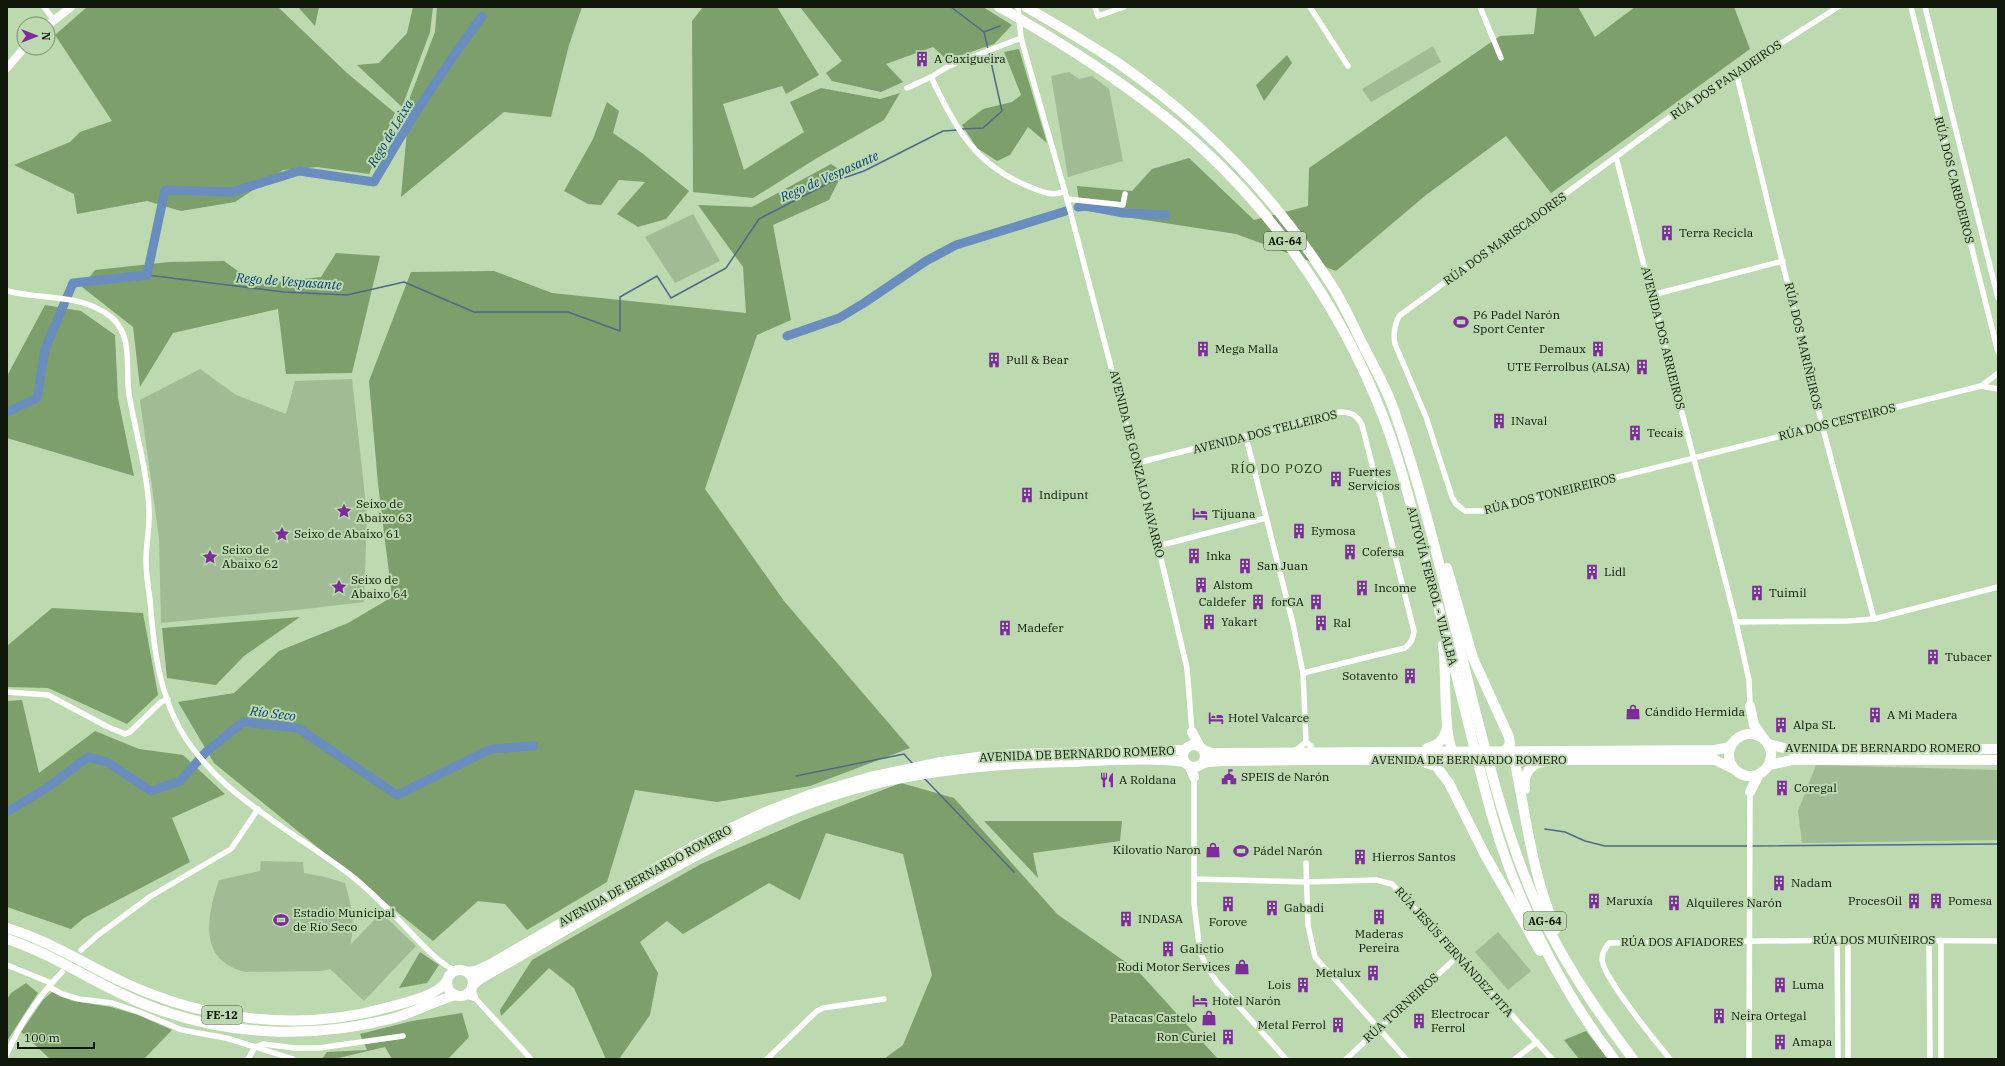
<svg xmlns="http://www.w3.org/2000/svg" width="2005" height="1066" font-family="'IBM Plex Serif',serif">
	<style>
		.green { fill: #a1bb94 }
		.forest { fill: #7c9f6b }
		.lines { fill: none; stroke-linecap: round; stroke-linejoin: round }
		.stream { stroke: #4e6a88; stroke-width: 1.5 }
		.river { stroke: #698dbe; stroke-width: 9 }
		.street { stroke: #fff; stroke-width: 5.5 }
		.secondary { stroke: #fff; stroke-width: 8 }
		.highway { stroke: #fff; stroke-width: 10 }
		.labels { text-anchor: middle; stroke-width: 4; stroke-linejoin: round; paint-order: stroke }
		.shield { fill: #bcd9af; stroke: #43523c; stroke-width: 1 }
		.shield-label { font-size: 11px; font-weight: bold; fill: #0f180a }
		.poi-label { font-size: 12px; fill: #0f180a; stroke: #bcd9af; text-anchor: start }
		.street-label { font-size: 12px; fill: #0f180a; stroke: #bcd9af }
		.water-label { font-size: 13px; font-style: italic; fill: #043975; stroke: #bcd9af }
		.neighbourhood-label { font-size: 13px; letter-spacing: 1px; fill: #233916; stroke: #bcd9af }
	</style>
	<rect width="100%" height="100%" fill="#bcd9af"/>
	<!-- green -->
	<g class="green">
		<polygon points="1433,46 1441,62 1371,102 1362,89"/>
		<polygon points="1069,72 1079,79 1092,76 1109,89 1123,161 1068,177 1051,76"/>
		<polygon points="693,214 720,261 675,283 645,237"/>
		<polygon points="200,369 236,395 286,414 295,381 352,379 367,514 364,602 306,609 161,623 159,538 140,400"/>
		<polygon points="1816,765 1998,770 1998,840 1802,843 1798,811"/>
		<path d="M261,861L303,862L304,873L325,877L345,883C351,905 356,923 350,945L381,913L416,946L364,1001L330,969L321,971L246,972C197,961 207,916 219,880L260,871Z"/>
		<polygon points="1498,932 1531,971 1508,990 1475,952"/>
	</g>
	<!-- forest -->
	<g class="forest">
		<polygon points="87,7 278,7 347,73 395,113 369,174 317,167 283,170 235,202 181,211 147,201 77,214 74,194 14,165 70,142 80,132 112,121 55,35"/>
		<polygon points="298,7 319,7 315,26"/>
		<polygon points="413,7 433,7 430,32 402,107 357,65 379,63 407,33"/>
		<polygon points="437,7 582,7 569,45 551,117 504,112 401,197 410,97 435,32"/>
		<polygon points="703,7 777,7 819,75 786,94 782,86 723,104 744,170 804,132 790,102 821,88 880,99 900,93 884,120 817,158 753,198 693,192 692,21"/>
		<polygon points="800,7 983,7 1012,25 994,44 947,60 933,47 886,64 903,82 881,92 832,81 826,73 842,61"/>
		<polygon points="1537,7 1578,7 1595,37 1635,7 1734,7 1750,49 1551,193 1506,136 1426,195 1336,271 1236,234 1080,210 1077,186 1132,191 1152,169 1189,158 1254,220 1308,206 1309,168 1500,36 1534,34"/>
		<polygon points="1019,49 1047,143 1028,127 1010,155 997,161 977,148 962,125 983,109 1012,102 1021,95 1004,52"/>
		<polygon points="1287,55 1292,63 1264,101 1256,85"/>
		<polygon points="607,102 619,111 613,133 642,153 689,191 666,219 638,227 617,214 645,182 619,180 601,205 588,204 564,191 593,139"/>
		<polygon points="831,164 843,172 829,200 773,225 791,320 757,335 705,489 784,601 910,748 810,786 717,802 635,790 607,882 527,930 505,904 478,901 433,941 214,763 178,702 234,693 279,651 348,623 392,597 378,484 369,381 411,272 494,271 552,293 746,313 743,267 698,205 752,207"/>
		<polygon points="336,253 380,256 352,373 286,374 278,309 173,333 140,387 133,327 82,287 95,270 169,262 224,261 256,284 321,277"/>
		<polygon points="45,305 81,311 115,335 118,398 134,476 7,438 7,376"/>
		<polygon points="52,608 143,613 158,695 127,724 48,688 7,687 7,646"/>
		<polygon points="300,617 244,656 216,685 167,678 162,628"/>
		<polygon points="22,700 39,773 95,731 139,749 183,755 225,794 172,818 190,862 84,918 71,929 7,907 7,701"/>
		<polygon points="901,783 954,798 1057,914 1137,970 1218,1059 884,1059 903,1045 932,975 903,854 826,833 800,900 769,883 683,934 667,921 640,942 658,973 650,1015 619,1059 606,1059 574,988 549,968 501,1016 500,1010 532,960 701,864 804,820"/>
		<polygon points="984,821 1122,821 1120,841 1033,853 1038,878"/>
		<polygon points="420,952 439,965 427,983 399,988"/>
		<polygon points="26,983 38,993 7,1041 7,999 11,993"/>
		<polygon points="52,992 73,1001 111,1007 138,1015 172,1030 144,1059 50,1059 21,1032 43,1000"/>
		<polygon points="462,1013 469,1037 448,1059 392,1059 385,1047 334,1059 322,1059 327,1052 367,1050 360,1034 412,1021"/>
		<polygon points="1586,1031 1608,1059 1579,1059 1564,1040"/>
	</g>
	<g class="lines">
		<!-- stream -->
		<g class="stream">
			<polyline points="951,7 984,32"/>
			<polyline points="988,49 984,32 1000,26"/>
			<polyline points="962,129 983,128 1002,111 989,53"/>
			<polyline points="147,275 284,292 347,295 404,282 474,312 568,312 620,331 620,297 657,276 671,298 726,268 759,219 829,183 864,171 943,131 958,130"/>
			<polyline points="796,776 904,754 913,764"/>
			<polyline points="924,778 1014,872"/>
			<polyline points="1545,829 1565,832 1585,841 1605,846 1748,846"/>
			<polyline points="1752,846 1998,844"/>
		</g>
		<!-- river -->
		<g class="river">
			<polyline points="1078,207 1087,206 1123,213 1166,215"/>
			<polyline points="787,336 839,318 864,303 926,261 956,245 1066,211"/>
			<path d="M7,412L37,398L45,349L73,283L147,275L165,190L232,192L299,171L374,182C407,124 443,69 482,16"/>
			<polyline points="7,812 48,787 88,757 107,762 151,791 180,781 206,752 243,722 298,728 397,795 491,749 534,746"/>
		</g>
		<!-- street -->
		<g class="street">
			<polyline points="44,7 54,20"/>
			<polyline points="1018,7 1021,38 1067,199 1158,546 1187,668 1192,732"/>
			<polyline points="1095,7 1098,16 1124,7"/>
			<polyline points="1310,7 1348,66"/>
			<polyline points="1480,7 1501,58"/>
			<path d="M1838,7L1700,95L1399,316C1394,326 1393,334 1395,344L1426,417L1452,497L1456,504L1465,511H1483L1981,386L1997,374"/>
			<polyline points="1911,7 1998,352"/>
			<polyline points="1925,7 1998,298"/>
			<polyline points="1736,72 1822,425 1874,619"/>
			<path d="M931,77C956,128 974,165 1030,187C1042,192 1053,197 1065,191"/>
			<polyline points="907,88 931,77 949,66 1021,38"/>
			<polyline points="1616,157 1736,622 1749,680 1750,706"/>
			<polyline points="1067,199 1123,205 1125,194"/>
			<path d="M7,291C42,300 81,293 111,317C134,336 125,369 129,394C135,430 148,474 149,510C150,527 146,543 146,560C146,573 148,587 150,600C153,639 157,679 173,715C206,790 292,829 353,877C368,889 382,903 396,917C409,930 440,967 456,970"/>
			<polyline points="1652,295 1783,261"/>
			<polyline points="1981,386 1998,389"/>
			<polyline points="1246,437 1293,624 1303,673 1306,742"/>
			<path d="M1137,463L1340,412C1351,412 1357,415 1362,425L1414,631C1413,639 1411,643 1405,648L1303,673"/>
			<polyline points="1158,546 1266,518"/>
			<polyline points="1736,622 1848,621 1874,619 1998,587"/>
			<polyline points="7,692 48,695 106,726 125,734 130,732 161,702 168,699"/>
			<polyline points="1295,751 1306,742 1311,746 1310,755"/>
			<polyline points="1194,777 1194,903 1200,952 1207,967 1217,982 1286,1059"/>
			<polyline points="1306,863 1308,925 1315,957 1406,1059"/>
			<polyline points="1195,879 1306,882 1376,880 1392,884 1552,1059"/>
			<polyline points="1848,940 1848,1059"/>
			<polyline points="1929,940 1930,1059"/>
			<polyline points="1941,940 1941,1059"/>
			<polyline points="1837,941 1838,1059"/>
			<polyline points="81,950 98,935 151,896 231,849 258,809"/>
			<polyline points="7,965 51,983"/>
			<polyline points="49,987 62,994 79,999 112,1003 139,1012 182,1030 226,1038 255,1047 263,1044 295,1048 319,1048 403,1036"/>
			<polyline points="472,987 476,999 531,1059"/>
			<polyline points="464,995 476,999"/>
			<path d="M7,1054C20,1023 39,996 62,972"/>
			<polyline points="248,1059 255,1047 293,1059"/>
			<polyline points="767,1059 817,1011 823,1008 884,999"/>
			<polyline points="1346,1059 1457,957"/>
			<polyline points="1515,1059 1537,1042"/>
			<path d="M1670,1059C1656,1042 1604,978 1602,960C1602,953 1605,948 1609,943L1848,940L1998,941"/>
			<polyline points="1749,1059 1750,792"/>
		</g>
		<!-- secondary -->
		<g class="secondary">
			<polyline points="48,25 71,7"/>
			<polyline points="7,68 24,48"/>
		</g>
		<!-- highway -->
		<g class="highway">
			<path d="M999,7C1056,39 1111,74 1163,115C1262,193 1339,301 1384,419C1398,454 1407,491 1417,528C1432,583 1447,638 1461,694C1471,734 1481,776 1492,816C1516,900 1561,990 1614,1059"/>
			<path d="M1026,7C1057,25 1088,43 1118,63C1205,123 1278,200 1334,289C1344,305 1352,323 1360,339C1372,364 1387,388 1395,413C1428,509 1450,608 1474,706C1490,767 1505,828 1529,887C1554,949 1593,1006 1633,1059"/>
			<polyline points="1447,568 1473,658 1509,737 1510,744 1503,754"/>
			<path d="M1443,645C1447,668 1442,740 1455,755"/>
			<polyline points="1750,706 1754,725 1764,739"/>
			<polyline points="1192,732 1200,747"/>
			<circle cx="1750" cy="755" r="21"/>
			<polyline points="1768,744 1792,750 1998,749"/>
			<circle cx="1194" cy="756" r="11"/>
			<path d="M1427,748C1439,745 1444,740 1447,727"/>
			<polyline points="1203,750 1212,753 1715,750 1730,747"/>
			<path d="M1510,756L1515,763C1526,818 1533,878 1556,929"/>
			<polyline points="1426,763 1436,766 1449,783 1485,855 1540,951"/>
			<polyline points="1202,764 1208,762 1225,761 1307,760 1715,760 1734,769"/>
			<polyline points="1769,765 1792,760 1998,760"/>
			<polyline points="1190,767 1194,777"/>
			<path d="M1525,789C1523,776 1529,764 1543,762"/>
			<polyline points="1750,792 1759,774"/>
			<path d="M7,928C48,940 86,965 125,983C205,1020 298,1032 385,1008C403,1003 436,997 447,981"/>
			<path d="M7,939C55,955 97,985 144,1004C223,1036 311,1040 394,1018C415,1012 435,1001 456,995"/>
			<circle cx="460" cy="983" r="13"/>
			<polyline points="467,972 475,971 489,965 697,844 763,813 812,794 870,777 941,762 978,757 1015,754 1184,750"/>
			<path d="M472,986L480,979C529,951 578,923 627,894C689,859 747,826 814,802C894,773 982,764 1067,762C1104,761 1149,757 1184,762"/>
		</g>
	</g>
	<!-- icons -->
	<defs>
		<g id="building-bare" transform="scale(1.2)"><path d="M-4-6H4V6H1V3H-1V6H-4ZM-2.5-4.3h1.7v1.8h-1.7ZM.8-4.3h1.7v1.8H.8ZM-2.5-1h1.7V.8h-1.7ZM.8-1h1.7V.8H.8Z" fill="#7e2c9c" stroke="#bcd9af" stroke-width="2.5" paint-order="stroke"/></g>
		<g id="stadium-bare" transform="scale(1.2)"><path d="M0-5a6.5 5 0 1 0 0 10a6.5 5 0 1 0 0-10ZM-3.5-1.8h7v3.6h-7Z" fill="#7e2c9c" stroke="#bcd9af" stroke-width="2.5" paint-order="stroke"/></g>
		<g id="sight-bare" transform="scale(1.2)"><path d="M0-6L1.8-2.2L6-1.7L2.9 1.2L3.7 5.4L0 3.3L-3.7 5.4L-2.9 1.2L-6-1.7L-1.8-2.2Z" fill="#7e2c9c" stroke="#bcd9af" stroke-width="2.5" paint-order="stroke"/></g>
		<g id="hotel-bare" transform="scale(1.2)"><path d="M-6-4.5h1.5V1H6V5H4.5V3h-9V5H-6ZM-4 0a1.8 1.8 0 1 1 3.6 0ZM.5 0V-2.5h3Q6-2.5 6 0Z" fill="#7e2c9c" stroke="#bcd9af" stroke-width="2.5" paint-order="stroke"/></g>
		<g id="shop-bare" transform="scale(1.2)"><path d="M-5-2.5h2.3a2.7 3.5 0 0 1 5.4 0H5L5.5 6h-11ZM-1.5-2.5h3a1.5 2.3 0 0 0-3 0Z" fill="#7e2c9c" stroke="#bcd9af" stroke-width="2.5" paint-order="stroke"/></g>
		<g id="civic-bare" transform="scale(1.2)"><path d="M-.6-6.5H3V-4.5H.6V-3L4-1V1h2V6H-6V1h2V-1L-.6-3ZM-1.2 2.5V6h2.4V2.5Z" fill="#7e2c9c" stroke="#bcd9af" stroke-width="2.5" paint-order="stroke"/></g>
		<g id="restaurant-bare" transform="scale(1.2)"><path d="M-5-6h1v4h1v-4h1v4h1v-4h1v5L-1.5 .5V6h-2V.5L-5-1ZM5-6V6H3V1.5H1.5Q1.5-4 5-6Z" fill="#7e2c9c" stroke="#bcd9af" stroke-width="2.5" paint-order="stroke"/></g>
	</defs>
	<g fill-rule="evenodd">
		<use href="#building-bare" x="922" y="59"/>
		<use href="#building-bare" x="1667" y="233"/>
		<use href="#stadium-bare" x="1461" y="322"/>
		<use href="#building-bare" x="1203" y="349"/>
		<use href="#building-bare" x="1598" y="349"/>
		<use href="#building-bare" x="994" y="360"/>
		<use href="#building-bare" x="1642" y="367"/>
		<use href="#building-bare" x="1499" y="421"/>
		<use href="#building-bare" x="1635" y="433"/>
		<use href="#building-bare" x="1336" y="479"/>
		<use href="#building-bare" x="1027" y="495"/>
		<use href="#sight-bare" x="344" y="511"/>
		<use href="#hotel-bare" x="1200" y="514"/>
		<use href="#building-bare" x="1299" y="531"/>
		<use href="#sight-bare" x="282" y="534"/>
		<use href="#building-bare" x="1350" y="552"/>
		<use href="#building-bare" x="1194" y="556"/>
		<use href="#sight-bare" x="210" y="557"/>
		<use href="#building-bare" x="1245" y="566"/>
		<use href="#building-bare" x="1592" y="572"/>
		<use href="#building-bare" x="1201" y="585"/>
		<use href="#sight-bare" x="339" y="587"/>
		<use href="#building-bare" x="1362" y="588"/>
		<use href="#building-bare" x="1757" y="593"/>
		<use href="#building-bare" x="1258" y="602"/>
		<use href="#building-bare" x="1316" y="602"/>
		<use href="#building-bare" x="1209" y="622"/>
		<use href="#building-bare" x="1321" y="623"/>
		<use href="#building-bare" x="1005" y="628"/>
		<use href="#building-bare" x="1933" y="657"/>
		<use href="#building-bare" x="1410" y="676"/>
		<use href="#shop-bare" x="1633" y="712"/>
		<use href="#building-bare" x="1875" y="715"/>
		<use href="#hotel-bare" x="1216" y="718"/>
		<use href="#building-bare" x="1781" y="725"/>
		<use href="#civic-bare" x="1229" y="777"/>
		<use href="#restaurant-bare" x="1107" y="780"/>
		<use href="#building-bare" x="1782" y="788"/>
		<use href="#shop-bare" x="1213" y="850"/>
		<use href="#stadium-bare" x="1241" y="851"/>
		<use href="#building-bare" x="1360" y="857"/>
		<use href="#building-bare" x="1779" y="883"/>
		<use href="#building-bare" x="1594" y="901"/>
		<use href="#building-bare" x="1914" y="901"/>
		<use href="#building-bare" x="1936" y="901"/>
		<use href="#building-bare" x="1674" y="903"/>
		<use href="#building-bare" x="1228" y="904"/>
		<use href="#building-bare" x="1272" y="908"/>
		<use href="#building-bare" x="1379" y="917"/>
		<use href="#building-bare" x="1126" y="919"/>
		<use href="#stadium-bare" x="281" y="920"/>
		<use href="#building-bare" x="1168" y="949"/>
		<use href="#shop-bare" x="1242" y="967"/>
		<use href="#building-bare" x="1373" y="973"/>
		<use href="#building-bare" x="1303" y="985"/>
		<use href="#building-bare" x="1780" y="985"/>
		<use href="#hotel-bare" x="1200" y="1001"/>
		<use href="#building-bare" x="1719" y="1016"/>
		<use href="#shop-bare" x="1209" y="1018"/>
		<use href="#building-bare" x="1419" y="1021"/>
		<use href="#building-bare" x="1338" y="1025"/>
		<use href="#building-bare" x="1228" y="1037"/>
		<use href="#building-bare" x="1780" y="1042"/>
	</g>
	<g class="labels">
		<!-- shield labels -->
		<g class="shield">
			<rect x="1264" y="232" width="42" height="18" rx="3"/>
			<rect x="1524" y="912" width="42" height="18" rx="3"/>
			<rect x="202" y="1006" width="40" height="18" rx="3"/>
		</g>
		<g class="shield-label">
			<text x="1285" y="245">AG-64</text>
			<text x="1545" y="925">AG-64</text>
			<text x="222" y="1019">FE-12</text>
		</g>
		<!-- poi labels -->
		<g class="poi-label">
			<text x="934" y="63">A Caxigueira</text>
			<text x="1679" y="237">Terra Recicla</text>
			<text x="1473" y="319">P6 Padel Narón<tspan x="1473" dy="14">Sport Center</tspan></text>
			<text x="1215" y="353">Mega Malla</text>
			<text x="1586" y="353" text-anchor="end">Demaux</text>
			<text x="1006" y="364">Pull &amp; Bear</text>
			<text x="1630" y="371" text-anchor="end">UTE Ferrolbus (ALSA)</text>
			<text x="1511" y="425">INaval</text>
			<text x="1647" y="437">Tecais</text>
			<text x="1348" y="476">Fuertes<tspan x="1348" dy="14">Servicios</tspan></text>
			<text x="1039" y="499">Indipunt</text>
			<text x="356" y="508">Seixo de<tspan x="356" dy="14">Abaixo 63</tspan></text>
			<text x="1212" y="518">Tijuana</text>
			<text x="1311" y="535">Eymosa</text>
			<text x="294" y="538">Seixo de Abaixo 61</text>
			<text x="222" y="554">Seixo de<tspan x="222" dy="14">Abaixo 62</tspan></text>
			<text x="1362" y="556">Cofersa</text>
			<text x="1206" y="560">Inka</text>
			<text x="1257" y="570">San Juan</text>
			<text x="1604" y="576">Lidl</text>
			<text x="351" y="584">Seixo de<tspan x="351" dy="14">Abaixo 64</tspan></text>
			<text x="1213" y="589">Alstom</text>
			<text x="1374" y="592">Income</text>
			<text x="1769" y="597">Tuimil</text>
			<text x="1246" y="606" text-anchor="end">Caldefer</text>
			<text x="1304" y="606" text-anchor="end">forGA</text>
			<text x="1221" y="626">Yakart</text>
			<text x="1333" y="627">Ral</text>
			<text x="1017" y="632">Madefer</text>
			<text x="1945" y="661">Tubacer</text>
			<text x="1398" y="680" text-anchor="end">Sotavento</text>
			<text x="1645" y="716">Cándido Hermida</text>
			<text x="1887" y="719">A Mi Madera</text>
			<text x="1228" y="722">Hotel Valcarce</text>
			<text x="1793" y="729">Alpa SL</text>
			<text x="1241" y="781">SPEIS de Narón</text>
			<text x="1119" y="784">A Roldana</text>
			<text x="1794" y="792">Coregal</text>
			<text x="1201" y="854" text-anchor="end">Kilovatio Naron</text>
			<text x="1253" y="855">Pádel Narón</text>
			<text x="1372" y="861">Hierros Santos</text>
			<text x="1791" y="887">Nadam</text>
			<text x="1606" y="905">Maruxía</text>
			<text x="1902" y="905" text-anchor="end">ProcesOil</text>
			<text x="1948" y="905">Pomesa</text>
			<text x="1686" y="907">Alquileres Narón</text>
			<text x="1284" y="912">Gabadi</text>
			<text x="293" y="917">Estadio Municipal<tspan x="293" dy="14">de Río Seco</tspan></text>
			<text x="1138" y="923">INDASA</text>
			<text x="1228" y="926" text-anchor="middle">Forove</text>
			<text x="1379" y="938" text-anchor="middle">Maderas<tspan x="1379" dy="14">Pereira</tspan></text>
			<text x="1180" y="953">Galictio</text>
			<text x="1230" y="971" text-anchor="end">Rodi Motor Services</text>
			<text x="1361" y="977" text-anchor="end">Metalux</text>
			<text x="1291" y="989" text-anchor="end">Lois</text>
			<text x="1792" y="989">Luma</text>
			<text x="1212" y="1005">Hotel Narón</text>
			<text x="1431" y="1018">Electrocar<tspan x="1431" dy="14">Ferrol</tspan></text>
			<text x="1731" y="1020">Neira Ortegal</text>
			<text x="1197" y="1022" text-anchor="end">Patacas Castelo</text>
			<text x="1326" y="1029" text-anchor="end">Metal Ferrol</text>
			<text x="1216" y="1041" text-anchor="end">Ron Curiel</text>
			<text x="1792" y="1046">Amapa</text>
		</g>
		<!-- street labels -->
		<g class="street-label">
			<text transform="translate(1726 80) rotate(-34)" y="4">RÚA DOS PANADEIROS</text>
			<text transform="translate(1954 180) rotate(76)" y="4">RÚA DOS CARBOEIROS</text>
			<text transform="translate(1505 239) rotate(-36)" y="4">RÚA DOS MARISCADORES</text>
			<text transform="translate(1663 338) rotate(76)" y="4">AVENIDA DOS ARRIEIROS</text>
			<text transform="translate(1803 346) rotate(77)" y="4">RÚA DOS MARIÑEIROS</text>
			<text transform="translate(1837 422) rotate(-14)" y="4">RÚA DOS CESTEIROS</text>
			<text transform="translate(1265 432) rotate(-14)" y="4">AVENIDA DOS TELLEIROS</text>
			<text transform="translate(1137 464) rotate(76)" y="4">AVENIDA DE GONZALO NAVARRO</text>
			<text transform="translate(1550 494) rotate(-14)" y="4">RÚA DOS TONEIREIROS</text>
			<text transform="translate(1432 586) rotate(75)" y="4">AUTOVÍA FERROL - VILALBA</text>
			<text x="1883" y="752">AVENIDA DE BERNARDO ROMERO</text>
			<text transform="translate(1077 754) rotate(-2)" y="4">AVENIDA DE BERNARDO ROMERO</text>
			<text x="1469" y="764">AVENIDA DE BERNARDO ROMERO</text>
			<text transform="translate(645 876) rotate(-29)" y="4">AVENIDA DE BERNARDO ROMERO</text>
			<text x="1874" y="944">RÚA DOS MUIÑEIROS</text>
			<text x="1682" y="946">RÚA DOS AFIADORES</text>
			<text transform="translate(1454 952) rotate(48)" y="4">RÚA JESÚS FERNÁNDEZ PITA</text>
			<text transform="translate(1401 1008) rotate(-42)" y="4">RÚA TORNEIROS</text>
		</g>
		<!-- water labels -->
		<g class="water-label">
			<text transform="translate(390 133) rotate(-59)" y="5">Rego de Leixa</text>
			<text transform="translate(829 176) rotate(-24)" y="5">Rego de Vespasante</text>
			<text transform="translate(289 281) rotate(4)" y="5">Rego de Vespasante</text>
			<text transform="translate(273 713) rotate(7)" y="5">Río Seco</text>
		</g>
		<!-- neighbourhood labels -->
		<g class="neighbourhood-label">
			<text x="1277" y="473">RÍO DO POZO</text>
		</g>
	</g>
	<!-- border -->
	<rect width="2005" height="1066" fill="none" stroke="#0f180a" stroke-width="16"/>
	<!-- north arrow -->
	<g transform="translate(36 36) rotate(90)"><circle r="19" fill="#bcd9af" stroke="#778c6d"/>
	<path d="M0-3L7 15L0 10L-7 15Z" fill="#7e2c9c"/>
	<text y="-6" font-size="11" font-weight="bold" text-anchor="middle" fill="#0f180a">N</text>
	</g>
	<!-- scale -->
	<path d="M18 1042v6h76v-6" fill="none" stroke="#0f180a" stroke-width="2"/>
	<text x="24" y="1042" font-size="12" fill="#0f180a" stroke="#bcd9af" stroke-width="3" paint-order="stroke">100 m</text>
</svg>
